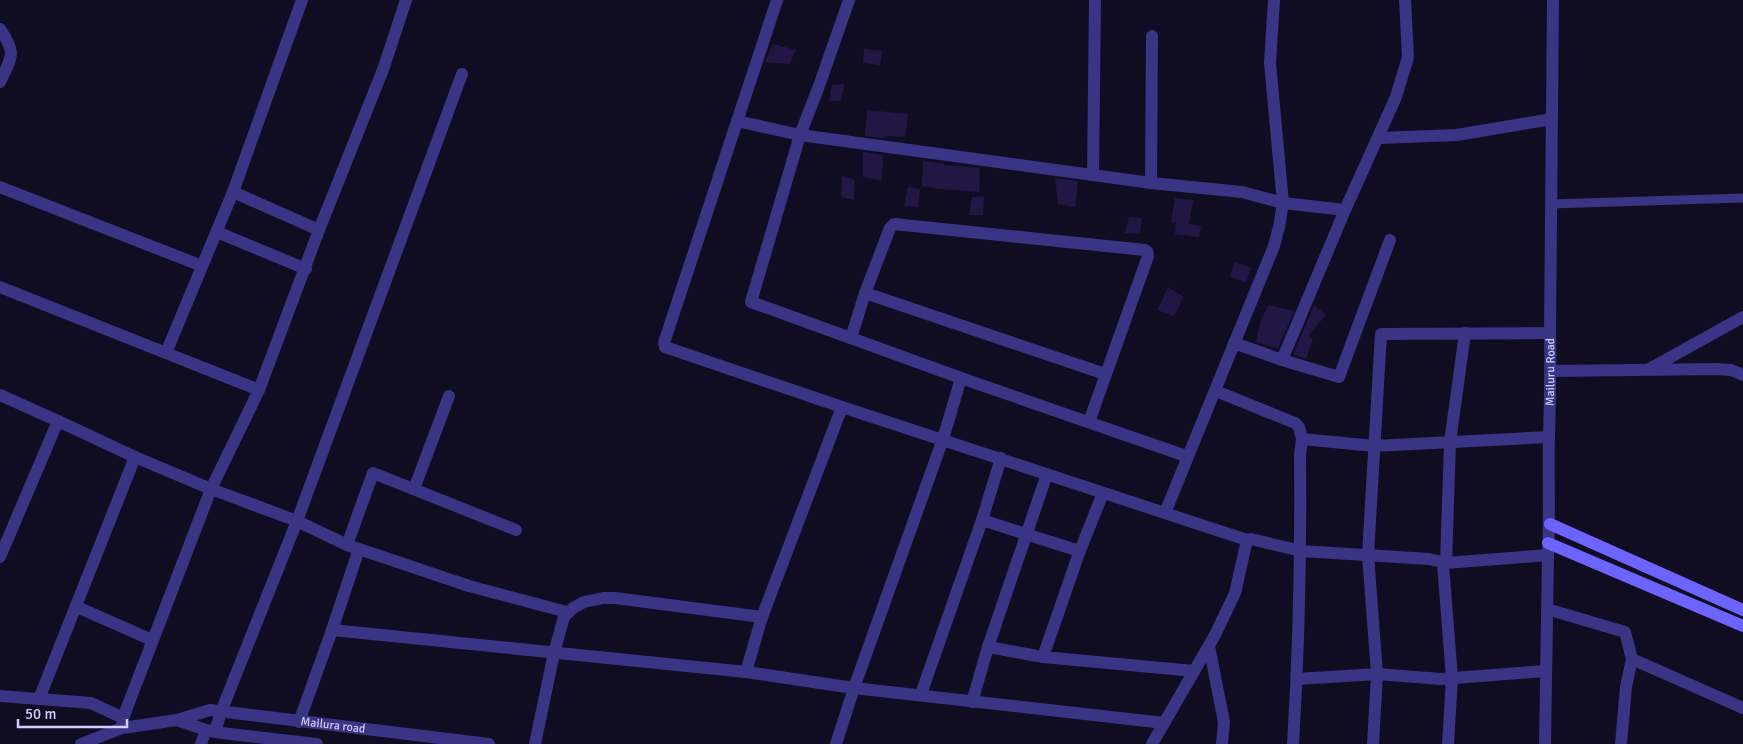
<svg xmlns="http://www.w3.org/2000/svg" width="1743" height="744" font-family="Signika,sans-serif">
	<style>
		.building { fill: #221744 }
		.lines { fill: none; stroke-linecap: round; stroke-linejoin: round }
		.service { stroke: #3a3484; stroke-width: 9 }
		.minor { stroke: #3a3484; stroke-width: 12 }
		.tertiary { stroke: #3a3484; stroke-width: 12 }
		.secondary { stroke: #6d64ff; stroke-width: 12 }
		.labels { text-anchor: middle; stroke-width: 4; stroke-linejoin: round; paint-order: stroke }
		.street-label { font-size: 12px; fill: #d4cdff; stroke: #100c22 }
	</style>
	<rect width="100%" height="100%" fill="#100c22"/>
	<!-- building -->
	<g class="building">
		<polygon points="773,44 796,50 789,64 765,62"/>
		<polygon points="864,49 882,51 880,65 863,63"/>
		<polygon points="844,84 841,101 829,101 832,85"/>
		<polygon points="867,110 908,114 905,137 885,136 884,138 865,136"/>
		<polygon points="863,152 883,155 882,181 863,177"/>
		<polygon points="923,161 945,164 944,165 980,168 979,192 939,189 922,186"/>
		<polygon points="842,176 855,180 854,200 841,197"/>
		<polygon points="1055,178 1078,181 1075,207 1058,204"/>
		<polygon points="908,187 920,189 918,207 904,206"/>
		<polygon points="984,196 983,215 969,215 972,197"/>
		<polygon points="1175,198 1193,200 1189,224 1201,226 1199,237 1175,234 1176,222 1171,222"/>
		<polygon points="1129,217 1142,218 1140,234 1125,233"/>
		<polygon points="1235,262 1251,268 1246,283 1230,276"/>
		<polygon points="1168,287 1184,297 1174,316 1157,310"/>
		<polygon points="1269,305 1294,311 1278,349 1256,342 1261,319"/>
		<polygon points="1314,305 1326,315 1308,336 1313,338 1306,359 1293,355"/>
	</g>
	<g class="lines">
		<!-- service -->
		<polyline class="service" points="1551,204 1743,198"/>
		<!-- minor -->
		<g class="minor">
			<polyline points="777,0 664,343 665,347 842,407 1247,540"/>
			<path d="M0,29C17,54 12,56 0,82"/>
			<polyline points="737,121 800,135 1151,183 1242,192 1283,203 1345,210"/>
			<polyline points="1379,138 1457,135 1552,119"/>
			<polyline points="1093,175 1095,0"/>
			<polyline points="1151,183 1152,36"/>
			<polyline points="0,187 202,266"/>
			<polyline points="233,192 319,230"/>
			<polyline points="217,232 306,269"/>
			<polyline points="0,287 259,390"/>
			<polyline points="865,293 1105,374"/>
			<polyline points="851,338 865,293 890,228 894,224 1145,250 1147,251 1148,256 1089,422"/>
			<polyline points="1234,343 1282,360 1339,377 1390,240"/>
			<polyline points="166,353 233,192 302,0"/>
			<polyline points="1282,360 1345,210 1396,97 1408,57 1405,0"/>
			<polyline points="1651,368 1743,317"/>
			<polyline points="1551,371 1716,369 1731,370 1743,375"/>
			<polyline points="961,378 1183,455 1189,454 1274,246 1279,227 1283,203 1270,63 1274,0"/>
			<polyline points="1216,391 1295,423 1299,427 1302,439"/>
			<polyline points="0,395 58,421 135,457 211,489 297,521 347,545 469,586 567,612"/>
			<polyline points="414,489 449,396"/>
			<polyline points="1165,513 1189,454"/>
			<polyline points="982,520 1076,550 1079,553 1043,657"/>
			<polyline points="347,545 373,473 516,530"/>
			<polyline points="1079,553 1103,493"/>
			<polyline points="0,557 58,421"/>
			<polyline points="77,607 152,640"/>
			<polyline points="1547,609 1625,632 1632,659 1743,708"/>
			<polyline points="332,630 359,549"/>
			<polyline points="1209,646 1224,722 1222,744"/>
			<polyline points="988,647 1047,474"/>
			<polyline points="746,672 762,617 842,407"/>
			<polyline points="1297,679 1377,674 1441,679 1545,671"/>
			<polyline points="921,694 982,520 1001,458"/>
			<polyline points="0,696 91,703 123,718 122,727"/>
			<polyline points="39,699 135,457"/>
			<polyline points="972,702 988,647 1043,657 1194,671"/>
			<polyline points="123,718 211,489 259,390 319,230 384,67 406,0"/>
			<polyline points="299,722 332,630 746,672 854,688 1164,723"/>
			<polyline points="215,732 221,712 297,521 462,74"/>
			<polyline points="201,744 206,730"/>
			<polyline points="535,744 554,653 564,617 573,608 584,602 603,598 615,598 762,617"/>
			<polyline points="836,744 854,688 943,439 961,378 751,302 800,135 819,86 849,0"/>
			<polyline points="1152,744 1215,635 1235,593 1247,540 1251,539 1301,551 1429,559 1446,563 1548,555"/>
			<path d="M1293,744C1299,647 1301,551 1300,455L1302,439L1374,446L1549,437"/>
			<polyline points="1373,744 1377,674 1368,555 1381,334 1550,333"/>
			<polyline points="1448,744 1452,678 1443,564 1446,563 1450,442 1465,333"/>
			<polyline points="1621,744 1626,687 1632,659"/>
		</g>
		<!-- tertiary -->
		<g class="tertiary">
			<polyline points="177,720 206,730 222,733 317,744"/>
			<path id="s1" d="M81,744L122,728L177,720L210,710L489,744"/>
			<path id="s2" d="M1545,744L1548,555C1550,515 1548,476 1549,436C1550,401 1551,367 1550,333L1553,0"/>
		</g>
		<!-- secondary -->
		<g class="secondary">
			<polyline points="1550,524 1743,610"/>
			<polyline points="1548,543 1743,626"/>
		</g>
	</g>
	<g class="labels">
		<!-- street labels -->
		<g class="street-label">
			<text dy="4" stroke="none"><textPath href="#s2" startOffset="372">Mailuru Road</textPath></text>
			<text dy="4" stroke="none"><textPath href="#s1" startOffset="258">Mailura road</textPath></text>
		</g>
	</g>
	<!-- scale -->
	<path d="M18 719v8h109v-8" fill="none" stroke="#d4cdff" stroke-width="2.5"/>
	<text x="25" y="719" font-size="15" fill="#d4cdff" stroke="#100c22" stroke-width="4" paint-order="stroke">50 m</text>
</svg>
